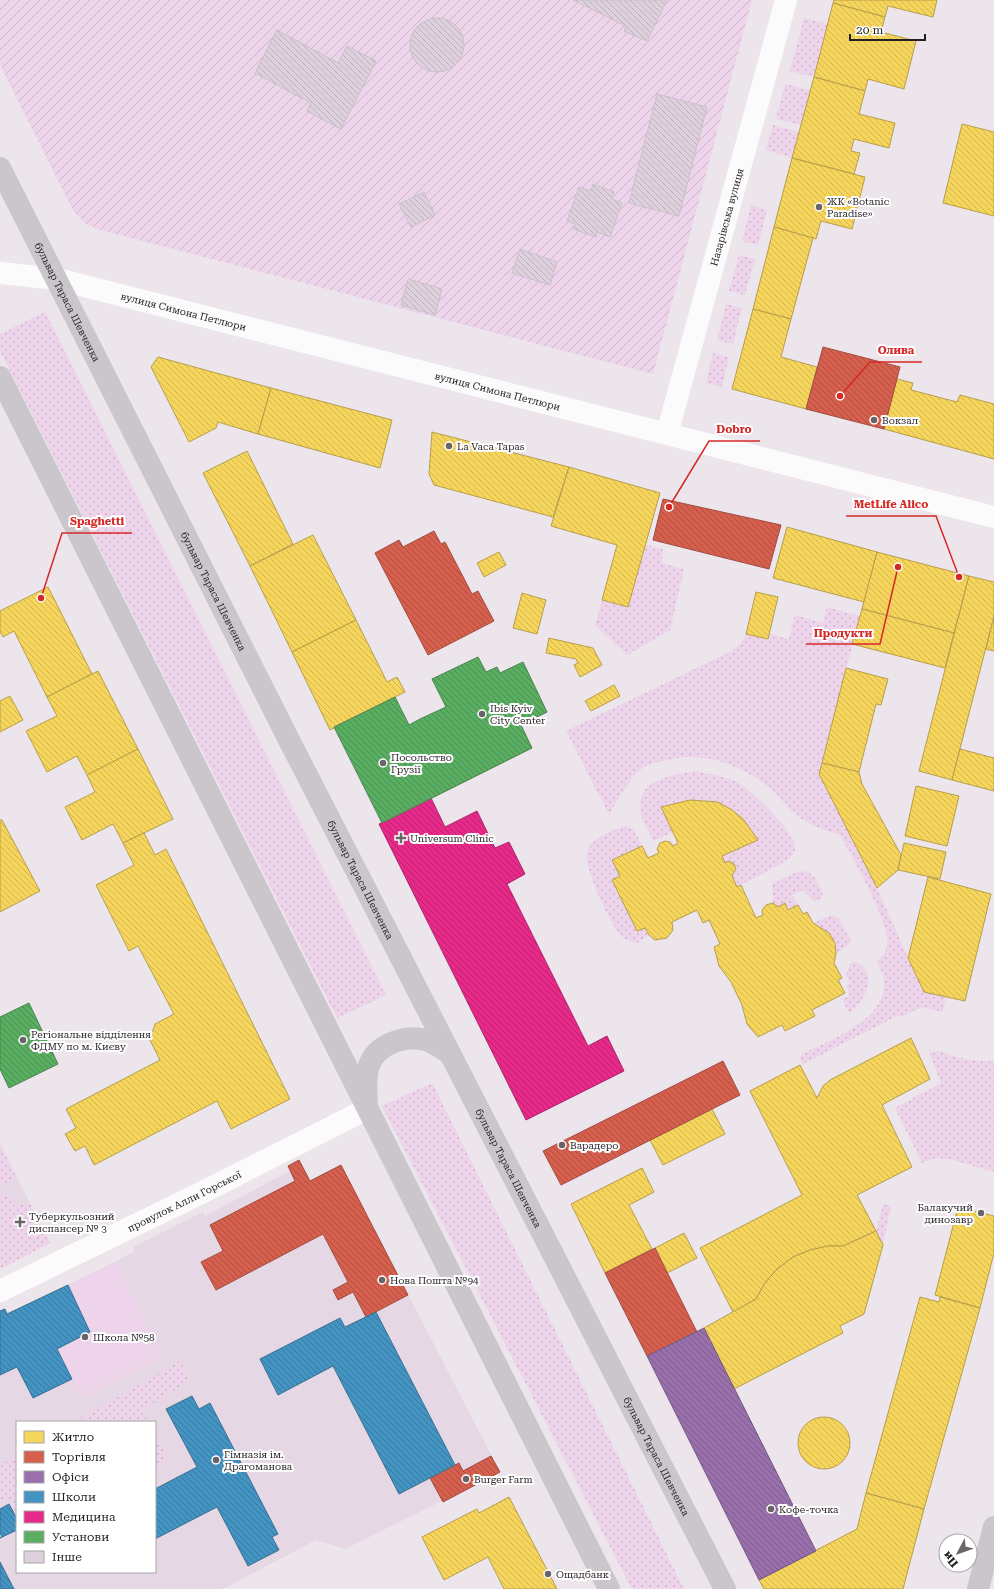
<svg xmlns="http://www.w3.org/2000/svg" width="994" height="1589" font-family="'Roboto Serif',serif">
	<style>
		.built { fill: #e5d8e4; fill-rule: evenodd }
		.grass { fill: url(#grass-dots) }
		.garden { fill: url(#garden-furrows) }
		.pitch { fill: #edd4eb }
		.homes { fill: url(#homes-back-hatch); stroke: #b79e4b }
		.shops { fill: url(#shops-back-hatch); stroke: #a14c40 }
		.offices { fill: url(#offices-back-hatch); stroke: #765882 }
		.schools { fill: url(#schools-back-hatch); stroke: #3a7093 }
		.health { fill: url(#health-back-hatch); stroke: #ac266b }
		.public { fill: url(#public-back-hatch); stroke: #4a834e }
		.building { fill: url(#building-back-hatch); stroke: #c7c2c7 }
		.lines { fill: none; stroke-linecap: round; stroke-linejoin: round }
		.minor { stroke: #fcfbfc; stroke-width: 22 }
		.secondary { stroke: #fcfbfc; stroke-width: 22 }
		.primary { stroke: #cbc6cb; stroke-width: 22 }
		.poi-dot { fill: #6a6469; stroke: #fff; stroke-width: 1.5 }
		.labels { text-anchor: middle; stroke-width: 4; stroke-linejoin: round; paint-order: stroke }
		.poi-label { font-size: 10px; fill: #241f23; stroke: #fff; text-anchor: start }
		.street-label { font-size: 10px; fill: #241f23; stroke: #fff }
		.leader { fill: none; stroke: #d62828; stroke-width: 1.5 }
		.callout-dot { fill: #d62828; stroke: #fff; stroke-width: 1.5 }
		.callout-label { font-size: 11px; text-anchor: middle; font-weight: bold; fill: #d62828; stroke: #fff; stroke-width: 4; stroke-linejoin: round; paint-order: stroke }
	</style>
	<defs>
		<pattern id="grass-dots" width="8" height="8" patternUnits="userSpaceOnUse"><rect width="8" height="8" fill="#edd4eb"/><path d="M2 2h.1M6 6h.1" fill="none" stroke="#cbb6c9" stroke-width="1.8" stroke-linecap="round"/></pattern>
		<pattern id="garden-furrows" width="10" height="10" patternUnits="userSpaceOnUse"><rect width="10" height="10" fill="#edd4eb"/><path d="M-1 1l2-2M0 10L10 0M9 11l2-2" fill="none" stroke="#cbb6c9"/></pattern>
		<pattern id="homes-back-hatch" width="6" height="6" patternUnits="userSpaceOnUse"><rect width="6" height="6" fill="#f6d55c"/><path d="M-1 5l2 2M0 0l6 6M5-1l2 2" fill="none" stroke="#d3b650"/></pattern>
		<pattern id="shops-back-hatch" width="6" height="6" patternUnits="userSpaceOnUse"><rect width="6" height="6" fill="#d6604d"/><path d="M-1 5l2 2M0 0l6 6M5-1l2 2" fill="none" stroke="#ad4f40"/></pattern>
		<pattern id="offices-back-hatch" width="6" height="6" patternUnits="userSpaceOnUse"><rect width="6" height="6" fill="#9970ab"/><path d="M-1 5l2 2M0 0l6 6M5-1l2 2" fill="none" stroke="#7d5b8b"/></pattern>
		<pattern id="schools-back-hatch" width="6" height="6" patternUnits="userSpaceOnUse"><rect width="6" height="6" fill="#4393c3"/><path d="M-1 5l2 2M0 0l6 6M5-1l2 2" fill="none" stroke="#38779e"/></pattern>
		<pattern id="health-back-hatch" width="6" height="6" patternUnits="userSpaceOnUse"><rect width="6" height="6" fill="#e7298a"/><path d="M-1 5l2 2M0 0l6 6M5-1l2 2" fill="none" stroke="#bb2370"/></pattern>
		<pattern id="public-back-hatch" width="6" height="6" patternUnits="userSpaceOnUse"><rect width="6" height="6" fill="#5aae61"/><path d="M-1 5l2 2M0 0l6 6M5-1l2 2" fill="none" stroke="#4a8d50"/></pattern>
		<pattern id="building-back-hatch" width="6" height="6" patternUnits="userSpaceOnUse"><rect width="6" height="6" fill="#dfd0de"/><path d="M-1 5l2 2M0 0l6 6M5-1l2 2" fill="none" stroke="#bfb2be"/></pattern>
	</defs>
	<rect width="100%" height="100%" fill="#ece5eb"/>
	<!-- built -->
	<g class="built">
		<polygon points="0,1144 50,1243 0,1269"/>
		<path d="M299,1160L310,1181L341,1165L500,1472L345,1549L316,1540L223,1589H0V1311L5,1309L8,1314L115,1262L135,1251L133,1247L203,1212L205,1216L290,1171L288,1166ZM17,1422H155V1572H17Z"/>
	</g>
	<!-- grass -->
	<g class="grass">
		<polygon points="804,18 828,24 814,77 790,71"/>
		<polygon points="785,84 810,90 801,125 776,119"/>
		<polygon points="773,125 799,132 792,158 766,150"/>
		<polygon points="751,205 767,210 758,245 742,241"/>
		<polygon points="739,255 755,259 745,295 729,291"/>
		<polygon points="726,304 742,308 733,344 717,340"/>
		<polygon points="45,312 386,995 337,1018 0,351 0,334"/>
		<polygon points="713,353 729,357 722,387 706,383"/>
		<polygon points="646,545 663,549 661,563 684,569 670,630 627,655 595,625 602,600 628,607"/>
		<path d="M827,607L860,616L819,774L877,888L908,958L946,997L943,1012L921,1007L901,1017L899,1015L803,1064L800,1059L802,1054C830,1040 887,1020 884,982C884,975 879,967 877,961C881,957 886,953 887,946C891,924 852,857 840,835C821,829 804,823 790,809C782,801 775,791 766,785C736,763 701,750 664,761C658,762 651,763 646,766C630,775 619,799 609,814L566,731L732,651L741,643L746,634L768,639L769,634L789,639L795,615L823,623Z"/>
		<path d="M696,771C709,774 723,776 735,781C750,788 794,831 795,847C796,852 791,856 788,860L737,887L732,876L736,869L734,864L729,861L725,863L722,856L758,840C735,801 703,792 661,807L673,832L654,841C650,832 642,822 641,812C635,779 672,775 696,771Z"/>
		<path d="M624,826L634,829L642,846L613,860L620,876L612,880L637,931L645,928L649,935L637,943C630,942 623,939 619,933C609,921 583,866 587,852C592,837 611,832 624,826Z"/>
		<path d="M803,871C815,873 818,883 823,893L821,900L814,901L802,890L792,895L798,905L788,910L785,904L778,907L773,903L772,884L794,873Z"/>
		<path d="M832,915L839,919L851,940L849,944L836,954C834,938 827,930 813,923Z"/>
		<path d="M855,962C880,972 865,1002 849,1013L842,999L850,996L846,986L850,984L846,974L851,963Z"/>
		<path d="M941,1051C958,1059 975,1062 994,1061V1172L953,1160L937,1158L922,1163L895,1108L941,1083L929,1052Z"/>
		<polygon points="432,1083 684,1589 632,1589 382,1106"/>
		<polygon points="0,1144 17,1178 0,1186"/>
		<polygon points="8,1193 15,1208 29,1202 50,1243 0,1269 0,1232 2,1230 0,1196"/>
		<polygon points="883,1204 891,1206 883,1245 876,1231"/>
		<polygon points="180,1361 188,1375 186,1383 142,1410 149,1422 75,1422"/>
		<path d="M155,1433C163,1447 171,1460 155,1471Z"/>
		<polygon points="17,1455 17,1516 7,1498 0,1502 0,1465"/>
	</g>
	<!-- garden -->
	<polygon class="garden" points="0,0 752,0 653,374 100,230 86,224 74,212 0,65"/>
	<!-- pitch -->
	<polygon class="pitch" points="115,1262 162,1357 81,1397 57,1349 90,1332 68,1285"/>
	<!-- homes -->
	<g class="homes">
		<polygon points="834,0 937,0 933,17 888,6 885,17 833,3"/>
		<polygon points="833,3 885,17 881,32 916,41 904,89 868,79 865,91 814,77"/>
		<polygon points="814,77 865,91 859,114 895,123 889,148 854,139 851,151 860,153 854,174 792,158"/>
		<polygon points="962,124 994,132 994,216 943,203"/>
		<polygon points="792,158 865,177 852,229 821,221 816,239 774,227"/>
		<polygon points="774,227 813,238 791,319 753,309"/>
		<polygon points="753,309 791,319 781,357 817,367 806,409 732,389"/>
		<polygon points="158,357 271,388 258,434 218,422 216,428 189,442 151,367"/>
		<polygon points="897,379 913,383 911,390 957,402 960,395 994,404 994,459 884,429"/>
		<polygon points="271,388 392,420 380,468 258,434"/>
		<polygon points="432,432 569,467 553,517 434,485 429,474"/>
		<polygon points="247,451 293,544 250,566 203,473"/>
		<polygon points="569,467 660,493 628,607 602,600 617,545 551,526"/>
		<polygon points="787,527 877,552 864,602 773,578"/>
		<polygon points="313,535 356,620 292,652 250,566"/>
		<polygon points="499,552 506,565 484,577 477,563"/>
		<polygon points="877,552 969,576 954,633 862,609"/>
		<polygon points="969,576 994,582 994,616 952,780 919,771"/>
		<polygon points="48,587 92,674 47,697 14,631 3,637 0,632 0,611"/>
		<polygon points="756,592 778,597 768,639 746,634"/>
		<polygon points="522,593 546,600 537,634 513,628"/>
		<polygon points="862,609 954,633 945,668 852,644"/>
		<polygon points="994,616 994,651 986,649"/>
		<polygon points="356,620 387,682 397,677 405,692 330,730 292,652"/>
		<polygon points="549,638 593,648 602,665 580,677 574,665 578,663 576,659 546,653"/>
		<polygon points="846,668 888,679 881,705 876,704 859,772 822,763"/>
		<polygon points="98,671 138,749 87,775 77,756 47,772 26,731 57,716 47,697"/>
		<polygon points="614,685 620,696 591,711 585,701"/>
		<polygon points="10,696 23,720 0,732 0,701"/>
		<polygon points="138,749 173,819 123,843 113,824 82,840 65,807 95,792 87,775"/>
		<polygon points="960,749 994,758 994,791 952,780"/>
		<polygon points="822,763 859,772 862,784 901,855 898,870 877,888 819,774"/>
		<polygon points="916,786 959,796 947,846 905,836"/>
		<polygon points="690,800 718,802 732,810 744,820 758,840 722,856 725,863 729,861 734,864 736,869 732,876 737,887 741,885 756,918 763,915 762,910 766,905 773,903 778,907 785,903 788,910 798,905 803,914 807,912 813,923 829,933 835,943 836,954 834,963 842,978 838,980 845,993 812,1010 815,1016 785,1031 782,1025 758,1037 747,1024 742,1005 731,982 719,966 714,947 720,944 709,920 703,923 697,910 672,922 673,930 667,938 655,940 649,935 645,928 637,931 612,880 620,876 612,860 642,846 648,858 659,853 657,849 660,843 665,841 670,842 673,846 678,843 661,807"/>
		<polygon points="0,820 2,820 40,891 0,912"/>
		<polygon points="144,833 155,855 166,849 290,1099 231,1129 217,1101 94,1165 85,1146 75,1151 65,1134 76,1128 66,1109 160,1060 150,1040 155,1024 174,1014 138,946 129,951 96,885 134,865 123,843"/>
		<polygon points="904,843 946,852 940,879 898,870"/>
		<polygon points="928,877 991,894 965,1001 924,992 908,958"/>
		<polygon points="911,1038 930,1079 882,1105 912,1167 857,1195 876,1231 843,1246 828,1246 810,1250 793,1257 777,1269 765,1283 756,1299 733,1312 700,1248 802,1195 750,1091 800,1065 817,1098 823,1086 830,1080"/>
		<polygon points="712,1109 725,1134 663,1165 650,1140"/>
		<polygon points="642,1168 654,1192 629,1205 652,1249 605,1273 571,1204"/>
		<polygon points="958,1207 994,1216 994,1253 980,1308 935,1295"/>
		<polygon points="876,1231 883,1245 864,1314 840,1326 843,1333 734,1389 704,1328 756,1299 765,1283 777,1269 793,1257 810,1250 828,1246 843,1246"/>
		<polygon points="684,1233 697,1258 667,1273 655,1248"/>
		<polygon points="920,1297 939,1302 940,1297 980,1308 924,1509 866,1493"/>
		<circle cx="824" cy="1443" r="26"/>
		<polygon points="866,1493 924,1509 903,1589 764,1589 759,1580 857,1529"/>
		<polygon points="509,1497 557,1589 504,1589 488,1557 444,1580 422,1537 477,1509 479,1513"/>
	</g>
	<!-- shops -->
	<g class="shops">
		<polygon points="823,347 900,367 884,429 806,409"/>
		<polygon points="663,499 781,525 769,569 653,540"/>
		<polygon points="434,531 441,544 445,542 472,594 478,591 494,621 428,655 375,553 399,540 403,547"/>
		<polygon points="723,1061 740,1095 561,1185 543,1151"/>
		<polygon points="299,1160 310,1181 341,1165 408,1295 366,1317 353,1292 338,1300 333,1290 348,1282 323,1234 216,1290 201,1262 223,1251 210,1225 295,1181 288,1166"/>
		<polygon points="655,1248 697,1332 647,1356 605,1273"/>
		<polygon points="491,1456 500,1472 443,1502 430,1478 459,1463 463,1471"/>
	</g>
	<!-- offices -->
	<polygon class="offices" points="704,1328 816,1551 759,1580 647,1356"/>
	<!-- schools -->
	<g class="schools">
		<polygon points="68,1285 90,1332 57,1349 72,1379 33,1398 17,1367 0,1375 0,1311 5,1309 7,1314"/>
		<polygon points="376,1312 455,1465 399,1494 333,1366 278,1395 260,1359 340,1318 345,1327"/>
		<polygon points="192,1396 199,1409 210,1403 278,1534 272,1537 279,1550 248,1566 217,1507 155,1539 155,1489 197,1467 166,1409"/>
		<polygon points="9,1504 17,1519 17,1530 0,1538 2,1537 0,1533 0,1509"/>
		<polygon points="0,1562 14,1589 0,1589"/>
	</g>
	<!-- health -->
	<polygon class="health" points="431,798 445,827 477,811 495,848 509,842 525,874 507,884 588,1046 607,1036 624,1071 526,1120 379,824"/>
	<!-- public -->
	<g class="public">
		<polygon points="478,657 486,672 497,667 500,673 523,662 547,712 521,725 532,748 382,823 334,727 395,697 409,725 420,719 446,707 432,679"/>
		<polygon points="29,1003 58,1064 9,1088 0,1069 0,1017"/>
	</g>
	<!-- building -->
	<g class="building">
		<polygon points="573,0 667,0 647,41 624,31 626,26"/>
		<circle cx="437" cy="45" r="27"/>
		<polygon points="277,30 338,63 347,46 376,61 341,129 307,111 311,103 255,73"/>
		<polygon points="657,94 707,107 679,216 629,203"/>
		<polygon points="593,184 614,192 612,199 622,203 610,237 597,232 596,237 573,229 575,224 567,221 579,187 591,191"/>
		<polygon points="424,192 435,215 411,227 399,204"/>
		<polygon points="520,249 557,262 550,285 512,273"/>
		<polygon points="408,279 442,289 435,315 401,305"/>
	</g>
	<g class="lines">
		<!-- minor -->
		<g class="minor">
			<path id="s1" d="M667,434L786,0"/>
			<path id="s2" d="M0,1291L203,1192L367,1109"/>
		</g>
		<!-- secondary -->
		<path class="secondary" id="s3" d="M0,273L57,279L994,517"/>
		<!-- primary -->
		<g class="primary">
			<path id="s4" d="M0,168L289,740L725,1589"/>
			<polyline points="0,377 609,1589"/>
			<path d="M367,1104C365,1077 364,1053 394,1042C402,1039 412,1037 421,1039C431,1040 441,1048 449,1053"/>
			<polyline points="978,1589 994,1527"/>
		</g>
	</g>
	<!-- markers -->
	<g class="poi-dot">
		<circle cx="819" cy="207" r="4"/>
		<circle cx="874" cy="420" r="4"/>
		<circle cx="449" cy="446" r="4"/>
		<circle cx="482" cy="714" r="4"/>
		<circle cx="383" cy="763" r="4"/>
		<path d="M399 832h4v4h4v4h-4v4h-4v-4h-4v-4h4z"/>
		<circle cx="23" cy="1040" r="4"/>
		<circle cx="562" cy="1145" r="4"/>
		<circle cx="981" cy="1213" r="4"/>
		<path d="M18 1216h4v4h4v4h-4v4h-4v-4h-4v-4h4z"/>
		<circle cx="382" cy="1280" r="4"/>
		<circle cx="85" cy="1337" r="4"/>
		<circle cx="216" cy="1460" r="4"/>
		<circle cx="466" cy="1479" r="4"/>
		<circle cx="771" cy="1509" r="4"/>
		<circle cx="548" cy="1574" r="4"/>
	</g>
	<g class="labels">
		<!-- poi labels -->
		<g class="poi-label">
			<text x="827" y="205">ЖК «Botanic<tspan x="827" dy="12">Paradise»</tspan></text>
			<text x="882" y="424">Вокзал</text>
			<text x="457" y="450">La Vaca Tapas</text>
			<text x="490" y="712">Ibis Kyiv<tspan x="490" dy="12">City Center</tspan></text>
			<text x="391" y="761">Посольство<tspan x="391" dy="12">Грузії</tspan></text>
			<text x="410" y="842">Universum Clinic</text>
			<text x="31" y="1038">Регіональне відділення<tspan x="31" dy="12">ФДМУ по м. Києву</tspan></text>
			<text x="570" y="1149">Варадеро</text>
			<text x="973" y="1211" text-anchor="end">Балакучий<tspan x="973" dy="12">динозавр</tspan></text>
			<text x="29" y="1220">Туберкульозний<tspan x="29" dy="12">диспансер № 3</tspan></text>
			<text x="390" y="1284">Нова Пошта №94</text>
			<text x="93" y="1341">Школа №58</text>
			<text x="224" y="1458">Гімназія ім.<tspan x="224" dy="12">Драгоманова</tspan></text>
			<text x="474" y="1483">Burger Farm</text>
			<text x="779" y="1513">Кофе-точка</text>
			<text x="556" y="1578">Ощадбанк</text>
		</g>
		<!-- street labels -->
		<g class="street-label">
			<text dy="4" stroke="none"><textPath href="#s1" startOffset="225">Назарівська вулиця</textPath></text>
			<text dy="4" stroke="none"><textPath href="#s4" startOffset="150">бульвар Тараса Шевченка</textPath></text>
			<text dy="4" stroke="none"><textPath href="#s3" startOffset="188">вулиця Симона Петлюри</textPath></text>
			<text dy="4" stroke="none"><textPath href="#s3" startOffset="512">вулиця Симона Петлюри</textPath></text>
			<text dy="4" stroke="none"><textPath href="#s4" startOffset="474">бульвар Тараса Шевченка</textPath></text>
			<text dy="4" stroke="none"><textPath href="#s4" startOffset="798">бульвар Тараса Шевченка</textPath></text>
			<text dy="4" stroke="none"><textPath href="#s4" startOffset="1122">бульвар Тараса Шевченка</textPath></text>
			<text dy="4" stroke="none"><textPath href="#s2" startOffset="205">провулок Алли Горської</textPath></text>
			<text dy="4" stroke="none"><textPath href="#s4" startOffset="1446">бульвар Тараса Шевченка</textPath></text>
		</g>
	</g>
	<!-- callouts -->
	<path class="leader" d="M840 396L870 362H922M669 507L709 441H760M959 577L936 516H846M41 598L62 533H132M898 567L880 644H806"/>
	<g class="callout-dot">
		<circle cx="840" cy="396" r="4"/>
		<circle cx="669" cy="507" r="4"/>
		<circle cx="959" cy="577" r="4"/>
		<circle cx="41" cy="598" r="4"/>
		<circle cx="898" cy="567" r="4"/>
	</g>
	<g class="callout-label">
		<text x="896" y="354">Олива</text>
		<text x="734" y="433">Dobro</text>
		<text x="891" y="508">MetLife Alico</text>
		<text x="97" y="525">Spaghetti</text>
		<text x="843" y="637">Продукти</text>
	</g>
	<!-- legend -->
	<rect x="16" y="1421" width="140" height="152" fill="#ffffff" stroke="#a7a5a7"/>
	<rect x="24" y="1431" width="20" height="12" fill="#f6d55c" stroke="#a7a5a7"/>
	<text x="52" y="1441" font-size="12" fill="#241f23">Житло</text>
	<rect x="24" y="1451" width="20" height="12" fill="#d6604d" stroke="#a7a5a7"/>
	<text x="52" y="1461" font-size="12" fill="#241f23">Торгівля</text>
	<rect x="24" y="1471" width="20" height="12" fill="#9970ab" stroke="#a7a5a7"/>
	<text x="52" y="1481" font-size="12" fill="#241f23">Офіси</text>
	<rect x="24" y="1491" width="20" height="12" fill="#4393c3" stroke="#a7a5a7"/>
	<text x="52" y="1501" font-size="12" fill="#241f23">Школи</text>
	<rect x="24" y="1511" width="20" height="12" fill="#e7298a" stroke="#a7a5a7"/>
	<text x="52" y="1521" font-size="12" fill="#241f23">Медицина</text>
	<rect x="24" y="1531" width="20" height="12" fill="#5aae61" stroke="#a7a5a7"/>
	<text x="52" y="1541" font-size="12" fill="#241f23">Установи</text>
	<rect x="24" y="1551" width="20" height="12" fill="#dfd0de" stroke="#a7a5a7"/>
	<text x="52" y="1561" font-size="12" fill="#241f23">Інше</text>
	<!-- north arrow -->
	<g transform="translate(958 1553) rotate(229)"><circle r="19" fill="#ffffff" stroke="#a7a5a7"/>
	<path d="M0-3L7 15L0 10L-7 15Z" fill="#6a6469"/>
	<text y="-6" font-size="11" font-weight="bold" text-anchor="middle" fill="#241f23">Пн</text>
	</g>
	<!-- scale -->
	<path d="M850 34v6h75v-6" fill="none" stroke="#241f23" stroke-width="2"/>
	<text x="856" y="34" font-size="12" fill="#241f23" stroke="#ffffff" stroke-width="3" paint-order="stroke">20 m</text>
</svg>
